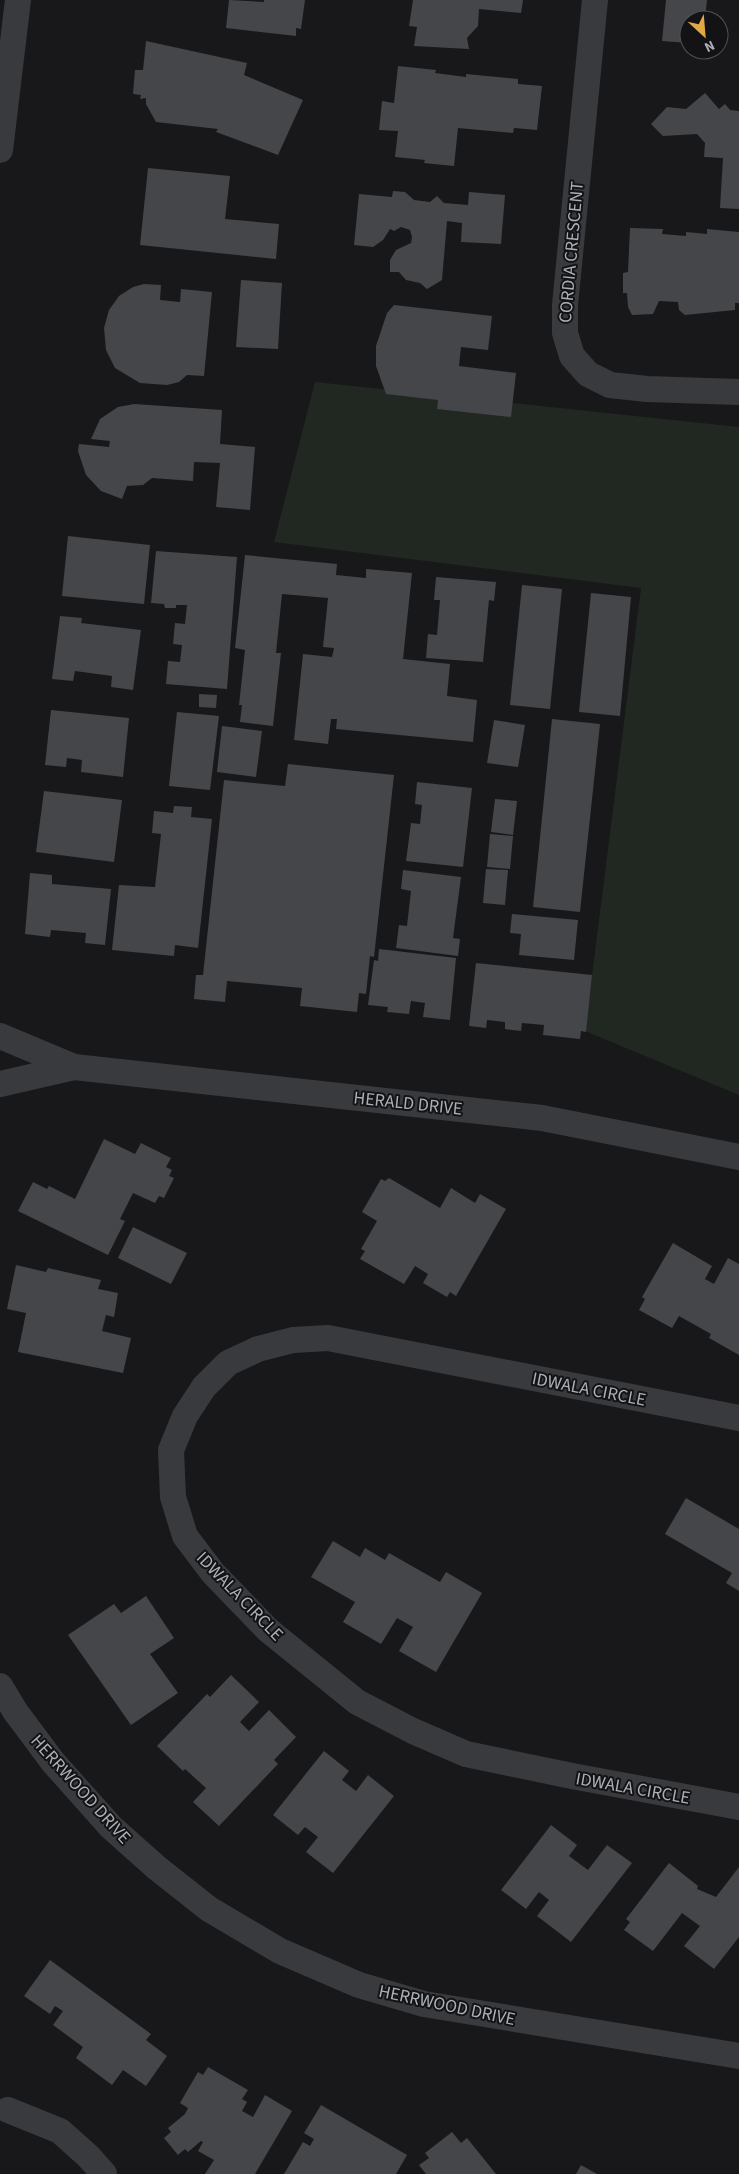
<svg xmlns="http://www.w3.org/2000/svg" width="739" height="2174" font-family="'Source Sans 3',sans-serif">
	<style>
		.green { fill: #202821 }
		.building { fill: #45464a }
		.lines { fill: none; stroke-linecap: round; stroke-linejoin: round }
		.street { stroke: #393a3e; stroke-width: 26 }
		.labels { text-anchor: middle; stroke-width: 4; stroke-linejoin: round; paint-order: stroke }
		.street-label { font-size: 18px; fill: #abb0b8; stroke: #131315 }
	</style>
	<rect width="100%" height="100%" fill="#18181a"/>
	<!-- green -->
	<polygon class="green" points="315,382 739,427 739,1095 585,1031 641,588 274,542"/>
	<!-- building -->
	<g class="building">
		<polygon points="229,0 264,2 264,0 305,0 301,29 296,28 296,36 226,28"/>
		<polygon points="413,0 523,0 521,13 479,9 478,26 467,38 469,49 414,46 417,27 409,26"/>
		<polygon points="666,0 707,0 705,20 689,20 689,43 662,41"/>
		<polygon points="146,41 247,63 244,75 303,100 278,155 216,132 218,129 156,122 146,104 146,98 140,99 141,95 133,94 135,70 143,70"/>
		<polygon points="398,66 436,70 435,73 466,77 466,74 518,79 518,84 542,86 537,130 514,128 513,133 458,128 454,166 424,163 425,160 395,157 398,131 379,130 382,101 394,103"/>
		<polygon points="705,93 719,109 725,104 730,110 739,111 739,209 720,208 723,158 704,157 705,143 697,134 663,136 651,124 667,107 686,109"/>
		<polygon points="148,168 230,176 225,219 279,224 276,259 140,245"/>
		<polygon points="393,191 405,192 414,200 430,202 437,196 444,203 468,205 469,192 505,195 501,244 461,242 462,223 447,221 442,280 427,289 420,283 406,280 399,272 390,272 390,260 396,250 411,243 412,237 410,230 401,227 394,231 390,229 383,240 373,247 354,245 359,194 392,197"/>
		<polygon points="630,228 663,229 662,234 686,236 686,232 707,234 707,229 739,232 739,303 735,303 735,310 685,315 679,310 678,302 659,301 653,314 632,315 628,307 627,293 623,293 623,273 628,272"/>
		<polygon points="241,280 282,283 278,349 236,347"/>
		<polygon points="144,284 161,285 160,300 180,302 181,289 212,292 204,376 187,375 179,382 167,385 140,383 115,368 106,350 104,328 109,310 119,296 133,287"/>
		<polygon points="394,305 492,316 488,350 461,347 459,366 516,373 511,417 437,409 438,400 386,394 376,366 376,346 387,313"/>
		<polygon points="134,404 222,410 220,444 255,447 250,510 216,507 220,463 194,462 193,481 152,478 143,485 127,486 122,499 101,491 86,475 78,451 79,444 109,447 110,441 91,439 100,419 118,407"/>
		<polygon points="68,536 150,545 144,604 62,596"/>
		<polygon points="156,551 237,557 227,689 166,684 168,661 180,662 182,645 173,644 175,623 185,624 187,605 176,605 176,608 165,608 164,604 151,603"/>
		<polygon points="245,555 337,564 336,575 366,578 366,569 412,573 403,659 450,664 447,696 477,700 473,742 336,729 337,719 331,719 328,744 294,740 303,654 332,657 334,648 323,647 328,598 282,594 276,653 281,653 273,726 240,722 242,705 239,705 245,650 235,648"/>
		<polygon points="436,577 496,582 494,601 489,600 483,662 426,658 428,634 437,635 440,600 434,600"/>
		<polygon points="522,585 562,589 550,709 510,705"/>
		<polygon points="591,593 631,597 620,716 579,712"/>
		<polygon points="60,616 82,618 81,623 141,630 133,690 111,687 112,676 75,671 73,681 52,679"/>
		<polygon points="199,694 217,695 216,708 199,707"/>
		<polygon points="51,710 129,718 123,777 81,772 82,760 67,758 66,767 45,765"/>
		<polygon points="177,712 219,716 210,790 169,786"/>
		<polygon points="552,719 600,724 580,912 533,907"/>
		<polygon points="494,720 525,725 518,767 487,763"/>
		<polygon points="222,726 262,731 256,777 217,772"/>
		<polygon points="288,764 394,775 374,957 370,956 366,994 359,993 357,1012 300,1006 302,988 227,981 225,1002 194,999 196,975 203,975 224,780 285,786"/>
		<polygon points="417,782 472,788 463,867 406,861 411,823 420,824 422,805 415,804"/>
		<polygon points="44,791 122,800 114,862 36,852"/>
		<polygon points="495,799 517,801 513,835 491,832"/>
		<polygon points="174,806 192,807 191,817 212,819 198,948 175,945 174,956 112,950 119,885 155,887 161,834 152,833 154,811 173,813"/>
		<polygon points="490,834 513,836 510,869 487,867"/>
		<polygon points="486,869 508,870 505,905 483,903"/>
		<polygon points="403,870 461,877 453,938 460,939 458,956 396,948 399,925 407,926 411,891 401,889"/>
		<polygon points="30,873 52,875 52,884 111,889 105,945 85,943 86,933 51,930 50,937 25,934"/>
		<polygon points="512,914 578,920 574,960 519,955 521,934 510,933"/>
		<polygon points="379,949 456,958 450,1020 423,1017 425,1003 411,1001 409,1014 387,1012 388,1007 368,1005 374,960 378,961"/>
		<polygon points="476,963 592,975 586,1032 581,1031 580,1039 543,1035 544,1025 522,1023 521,1031 505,1029 505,1022 487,1020 486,1028 469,1026"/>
		<polygon points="104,1139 135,1154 141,1143 171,1158 166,1167 172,1170 169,1176 174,1178 164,1198 159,1196 155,1203 133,1193 120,1219 125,1221 108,1255 18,1211 33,1182 47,1189 49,1186 75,1199"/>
		<polygon points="389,1178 440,1208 451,1188 475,1203 480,1194 506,1209 456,1296 450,1292 447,1297 423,1283 428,1274 415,1266 404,1284 360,1259 365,1251 361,1249 377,1221 362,1212 381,1179 385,1181"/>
		<polygon points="133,1227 187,1253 171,1284 118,1258"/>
		<polygon points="673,1243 712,1266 705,1279 714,1284 728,1258 739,1264 739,1355 709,1338 711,1334 679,1316 672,1328 639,1310 645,1299 642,1297"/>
		<polygon points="16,1265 46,1272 48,1268 101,1280 98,1289 118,1293 114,1317 106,1315 102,1331 131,1338 123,1373 18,1352 26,1313 7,1309"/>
		<polygon points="686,1498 739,1529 739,1591 726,1583 732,1573 665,1534"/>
		<polygon points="333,1541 360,1557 365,1548 385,1560 389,1553 440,1582 446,1572 482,1593 436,1672 399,1651 413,1627 397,1618 381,1644 343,1622 355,1602 311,1577"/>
		<polygon points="146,1596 174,1638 150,1654 178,1693 131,1725 68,1635 114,1604 121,1613"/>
		<polygon points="231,1675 259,1702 240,1722 249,1731 269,1710 296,1737 274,1760 278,1764 219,1826 193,1802 206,1788 185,1769 183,1771 157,1746 207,1694 210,1697"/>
		<polygon points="324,1751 349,1771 342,1780 356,1791 368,1775 394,1796 333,1873 306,1852 318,1837 305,1827 298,1835 273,1815"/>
		<polygon points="551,1825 577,1845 569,1856 588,1870 607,1845 632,1863 571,1942 537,1916 549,1900 539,1892 526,1909 501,1890"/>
		<polygon points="669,1863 698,1886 697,1889 716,1897 739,1867 739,1937 714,1969 684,1946 700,1926 682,1913 653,1951 624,1930 630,1922 626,1919"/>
		<polygon points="50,1960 151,2034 146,2040 167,2056 146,2086 123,2070 112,2085 76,2058 83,2047 53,2025 63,2011 55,2006 50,2014 24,1996"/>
		<polygon points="208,2067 248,2090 242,2099 247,2102 242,2111 253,2117 265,2095 292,2111 255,2174 205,2174 214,2160 198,2151 203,2142 201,2141 188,2152 185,2149 178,2155 164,2138 171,2132 168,2128 185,2114 188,2108 180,2103 198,2072 203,2075"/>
		<polygon points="321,2105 407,2155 396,2174 284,2174 303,2142 310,2146 314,2139 304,2133"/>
		<polygon points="452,2132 461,2143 467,2138 496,2174 426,2174 419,2165 429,2158 425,2153"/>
		<polygon points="581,2165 597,2174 576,2174"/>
	</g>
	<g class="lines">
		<!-- street -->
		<g class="street">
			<polyline points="595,0 565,305 565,333 572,356 588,374 610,385 647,389 739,392"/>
			<polyline points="0,150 18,0"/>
			<polyline points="0,1036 74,1067 542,1118 739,1157"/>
			<polyline points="0,1084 74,1067"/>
			<polyline points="739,1418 328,1338 293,1340 258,1349 228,1363 204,1387 185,1416 171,1450 173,1497 185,1536 213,1573 268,1630 357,1702 413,1731 466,1754 572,1776 739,1807"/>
			<polyline points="0,1686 15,1711 53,1762 111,1827 157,1868 209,1909 280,1951 359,1985 424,2004 739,2056"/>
			<polyline points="8,2110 60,2131 88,2156 104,2174"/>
		</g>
	</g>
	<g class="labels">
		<!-- street labels -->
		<g class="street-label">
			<text transform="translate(571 252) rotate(-85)" y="6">CORDIA CRESCENT</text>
			<text transform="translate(408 1103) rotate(6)" y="6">HERALD DRIVE</text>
			<text transform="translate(589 1389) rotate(11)" y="6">IDWALA CIRCLE</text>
			<text transform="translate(240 1596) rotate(46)" y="6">IDWALA CIRCLE</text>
			<text transform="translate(633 1788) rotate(10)" y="6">IDWALA CIRCLE</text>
			<text transform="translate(81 1789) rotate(48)" y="6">HERRWOOD DRIVE</text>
			<text transform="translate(447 2005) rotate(12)" y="6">HERRWOOD DRIVE</text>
		</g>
	</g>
	<!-- north arrow -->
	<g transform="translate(704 35) rotate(154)"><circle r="24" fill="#131315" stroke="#505256"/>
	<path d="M0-4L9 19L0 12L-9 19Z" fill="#e3a846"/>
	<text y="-8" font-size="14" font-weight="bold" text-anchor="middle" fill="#abb0b8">N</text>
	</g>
</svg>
